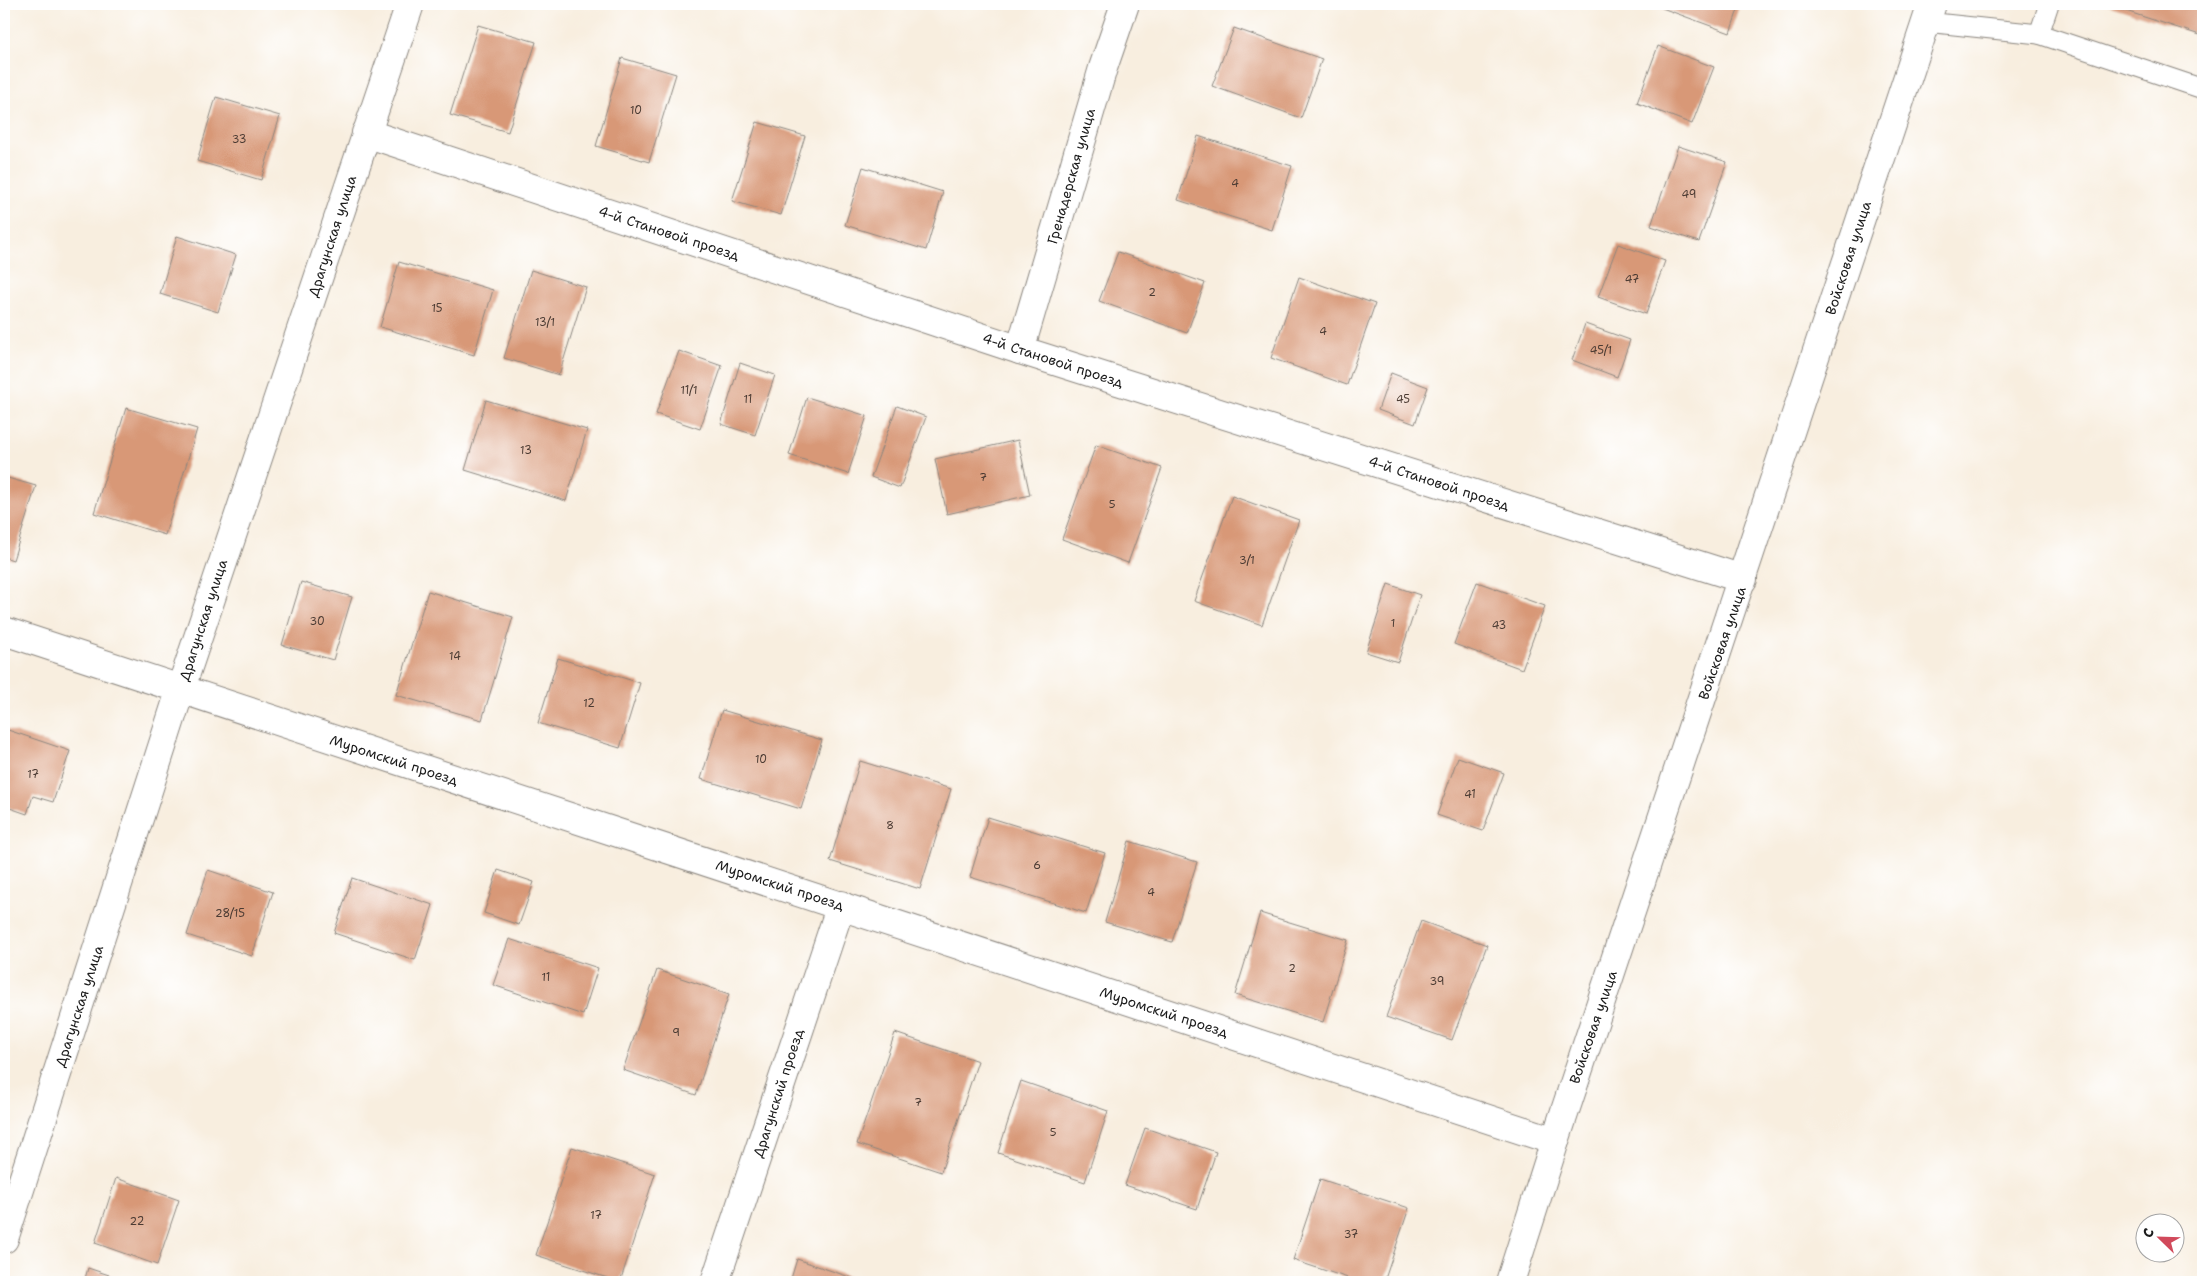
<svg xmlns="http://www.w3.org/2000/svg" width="2207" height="1286" font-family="'Shantell Sans',sans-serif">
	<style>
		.building { fill: #d89877 }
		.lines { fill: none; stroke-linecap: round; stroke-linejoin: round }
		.service-casing { stroke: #8a857e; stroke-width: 21 }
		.minor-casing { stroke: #8a857e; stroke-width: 30 }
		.service { stroke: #fff; stroke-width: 19 }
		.minor { stroke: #fff; stroke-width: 28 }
		.labels { text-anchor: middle; stroke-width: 4; stroke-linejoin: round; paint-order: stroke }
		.number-label { font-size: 11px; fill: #4b3b33 }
		.street-label { font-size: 14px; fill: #1c1c1c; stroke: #fff }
	</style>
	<rect width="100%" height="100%" fill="#fff"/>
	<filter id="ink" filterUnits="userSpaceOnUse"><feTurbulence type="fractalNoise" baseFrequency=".02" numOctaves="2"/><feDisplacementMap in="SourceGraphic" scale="10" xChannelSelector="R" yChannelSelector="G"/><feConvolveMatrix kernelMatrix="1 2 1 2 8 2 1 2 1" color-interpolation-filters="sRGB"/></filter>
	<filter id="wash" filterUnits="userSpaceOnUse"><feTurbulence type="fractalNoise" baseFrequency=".0096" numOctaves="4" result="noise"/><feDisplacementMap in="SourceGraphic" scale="20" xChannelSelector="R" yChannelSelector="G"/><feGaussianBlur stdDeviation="1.12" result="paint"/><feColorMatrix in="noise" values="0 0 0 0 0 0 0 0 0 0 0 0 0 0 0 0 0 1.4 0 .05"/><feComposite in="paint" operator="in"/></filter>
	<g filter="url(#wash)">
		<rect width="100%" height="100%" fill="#f8eedf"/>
		<g id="blocks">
			<!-- building -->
			<g class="building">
				<polygon points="1664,4 1740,4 1730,33 1662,8"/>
				<polygon points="2104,4 2203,4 2203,36"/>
				<polygon points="478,25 536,42 508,132 450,115"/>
				<polygon points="1234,28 1322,59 1301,118 1212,86"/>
				<polygon points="1658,46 1714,67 1692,124 1637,103"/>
				<polygon points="622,58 676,74 649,162 596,146"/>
				<polygon points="216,97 280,116 261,180 197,161"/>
				<polygon points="757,122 805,136 781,215 732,201"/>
				<polygon points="1198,136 1292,166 1272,230 1178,200"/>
				<polygon points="1678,146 1727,162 1699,242 1651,226"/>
				<polygon points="863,167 943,192 926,250 845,225"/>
				<polygon points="177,236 236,255 218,312 160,294"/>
				<polygon points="1618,244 1665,261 1646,314 1598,297"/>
				<polygon points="1118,252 1205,283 1187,333 1099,301"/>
				<polygon points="399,262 493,290 474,355 380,327"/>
				<polygon points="531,270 586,287 559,375 504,358"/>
				<polygon points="1299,277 1375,304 1347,385 1271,358"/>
				<polygon points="1585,324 1630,340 1617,377 1572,360"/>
				<polygon points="679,351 722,366 700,429 656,414"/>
				<polygon points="740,363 775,375 755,435 721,424"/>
				<polygon points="1391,373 1428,387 1415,424 1378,410"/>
				<polygon points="807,397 867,416 848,474 789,455"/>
				<polygon points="486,400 587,430 566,501 465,470"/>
				<polygon points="897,406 926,417 900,488 871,477"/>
				<polygon points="126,408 197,429 165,535 94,513"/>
				<polygon points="1018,440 1030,495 947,514 935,459"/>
				<polygon points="1096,445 1162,468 1128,563 1062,539"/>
				<polygon points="4,477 36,486 13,560 4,557"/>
				<polygon points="1232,496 1299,520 1262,625 1194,601"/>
				<polygon points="301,582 352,597 333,660 282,645"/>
				<polygon points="1477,582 1545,606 1522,669 1454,644"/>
				<polygon points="1388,584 1420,595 1398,662 1366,652"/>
				<polygon points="428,591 513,617 482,720 396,695"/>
				<polygon points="558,658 640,683 620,748 538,723"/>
				<polygon points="722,710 822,740 801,809 701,779"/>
				<polygon points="5,729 70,751 53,802 33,796 27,814 4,806"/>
				<polygon points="1458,757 1504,773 1483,831 1437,815"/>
				<polygon points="860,761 951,789 920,889 830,861"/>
				<polygon points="988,817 1105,853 1086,913 970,877"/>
				<polygon points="1129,841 1197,862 1172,942 1105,922"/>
				<polygon points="208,870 273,892 252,956 187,935"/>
				<polygon points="498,870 534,882 519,925 484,913"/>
				<polygon points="352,878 433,905 415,960 334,933"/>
				<polygon points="1260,913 1348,940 1323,1022 1235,995"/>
				<polygon points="1421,921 1487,945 1452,1040 1386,1017"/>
				<polygon points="509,939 598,968 583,1015 493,985"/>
				<polygon points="657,970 729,994 696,1095 623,1070"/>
				<polygon points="895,1033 978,1061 941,1172 857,1144"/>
				<polygon points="1021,1081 1108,1111 1085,1182 998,1153"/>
				<polygon points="1145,1128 1216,1152 1197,1209 1125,1185"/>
				<polygon points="572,1147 655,1174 620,1282 536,1255"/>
				<polygon points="116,1178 179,1200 157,1265 95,1243"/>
				<polygon points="1320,1179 1409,1208 1384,1282 1360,1282 1293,1260"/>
				<polygon points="797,1259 864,1282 790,1282"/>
				<polygon points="88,1268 130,1282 84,1282"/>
			</g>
		</g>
	</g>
	<g filter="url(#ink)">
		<use href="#blocks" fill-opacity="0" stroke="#8a857e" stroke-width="1"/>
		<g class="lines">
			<!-- service casing -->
			<g class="service-casing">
				<g id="service">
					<polyline points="1926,22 2039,34 2203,89"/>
					<polyline points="2039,34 2049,4"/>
				</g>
			</g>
			<!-- minor casing -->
			<g class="minor-casing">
				<g id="minor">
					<polyline points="366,133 1020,350 1743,579"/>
					<polyline points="1020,350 1103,68 1125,4"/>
					<polyline points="4,631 1555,1141"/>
					<polyline points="4,1239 180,691 410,4"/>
					<polyline points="715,1282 841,905"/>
					<polyline points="1510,1282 1555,1141 1932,4"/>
				</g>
			</g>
			<!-- service -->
			<use href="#service" class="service"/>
			<!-- minor -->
			<use href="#minor" class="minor"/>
		</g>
	</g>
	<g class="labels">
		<!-- number labels -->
		<g class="number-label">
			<text x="636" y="114">10</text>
			<text x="239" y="143">33</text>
			<text x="1235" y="187">4</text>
			<text x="1689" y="198">49</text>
			<text x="1632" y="283">47</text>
			<text x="1152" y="296">2</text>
			<text x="437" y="312">15</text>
			<text x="545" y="326">13/1</text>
			<text x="1323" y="335">4</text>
			<text x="1601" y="354">45/1</text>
			<text x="689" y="394">11/1</text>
			<text x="748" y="403">11</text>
			<text x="1403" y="403">45</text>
			<text x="526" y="454">13</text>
			<text x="983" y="481">7</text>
			<text x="1112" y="508">5</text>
			<text x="1247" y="564">3/1</text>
			<text x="317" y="625">30</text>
			<text x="1393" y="627">1</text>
			<text x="1499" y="629">43</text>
			<text x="455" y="660">14</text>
			<text x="589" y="707">12</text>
			<text x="761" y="763">10</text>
			<text x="33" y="778">17</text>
			<text x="1470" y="798">41</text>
			<text x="890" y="829">8</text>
			<text x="1037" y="869">6</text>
			<text x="1151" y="896">4</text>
			<text x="230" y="917">28/15</text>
			<text x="1292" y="972">2</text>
			<text x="546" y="981">11</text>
			<text x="1437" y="985">39</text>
			<text x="676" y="1036">9</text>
			<text x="918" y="1106">7</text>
			<text x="1053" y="1136">5</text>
			<text x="596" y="1219">17</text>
			<text x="137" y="1225">22</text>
			<text x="1351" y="1238">37</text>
		</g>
		<!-- street labels -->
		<g class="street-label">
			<text transform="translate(1071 176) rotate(-74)" y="5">Гренадерская улица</text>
			<text transform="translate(669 233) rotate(18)" y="5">4-й Становой проезд</text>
			<text transform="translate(332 236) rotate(-72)" y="5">Драгунская улица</text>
			<text transform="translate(1848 258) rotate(-72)" y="5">Войсковая улица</text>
			<text transform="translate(1053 360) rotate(18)" y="5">4-й Становой проезд</text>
			<text transform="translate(1439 483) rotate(18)" y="5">4-й Становой проезд</text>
			<text transform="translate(203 620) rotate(-72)" y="5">Драгунская улица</text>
			<text transform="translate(1722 643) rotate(-71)" y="5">Войсковая улица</text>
			<text transform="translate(394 760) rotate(18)" y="5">Муромский проезд</text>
			<text transform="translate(780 885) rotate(18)" y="5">Муромский проезд</text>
			<text transform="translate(79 1006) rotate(-72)" y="5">Драгунская улица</text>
			<text transform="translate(1164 1012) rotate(18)" y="5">Муромский проезд</text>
			<text transform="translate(1593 1027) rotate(-71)" y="5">Войсковая улица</text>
			<text transform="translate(778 1093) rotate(-72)" y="5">Драгунский проезд</text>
		</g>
	</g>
	<!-- margin -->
	<rect width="2207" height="1286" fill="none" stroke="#fff" stroke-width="20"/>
	<!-- north arrow -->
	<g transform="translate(2160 1238) rotate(293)"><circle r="24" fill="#ffffff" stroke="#a4a4a4"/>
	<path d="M0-4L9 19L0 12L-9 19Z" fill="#d1495b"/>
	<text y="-8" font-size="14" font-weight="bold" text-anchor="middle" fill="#1c1c1c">С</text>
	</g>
</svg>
